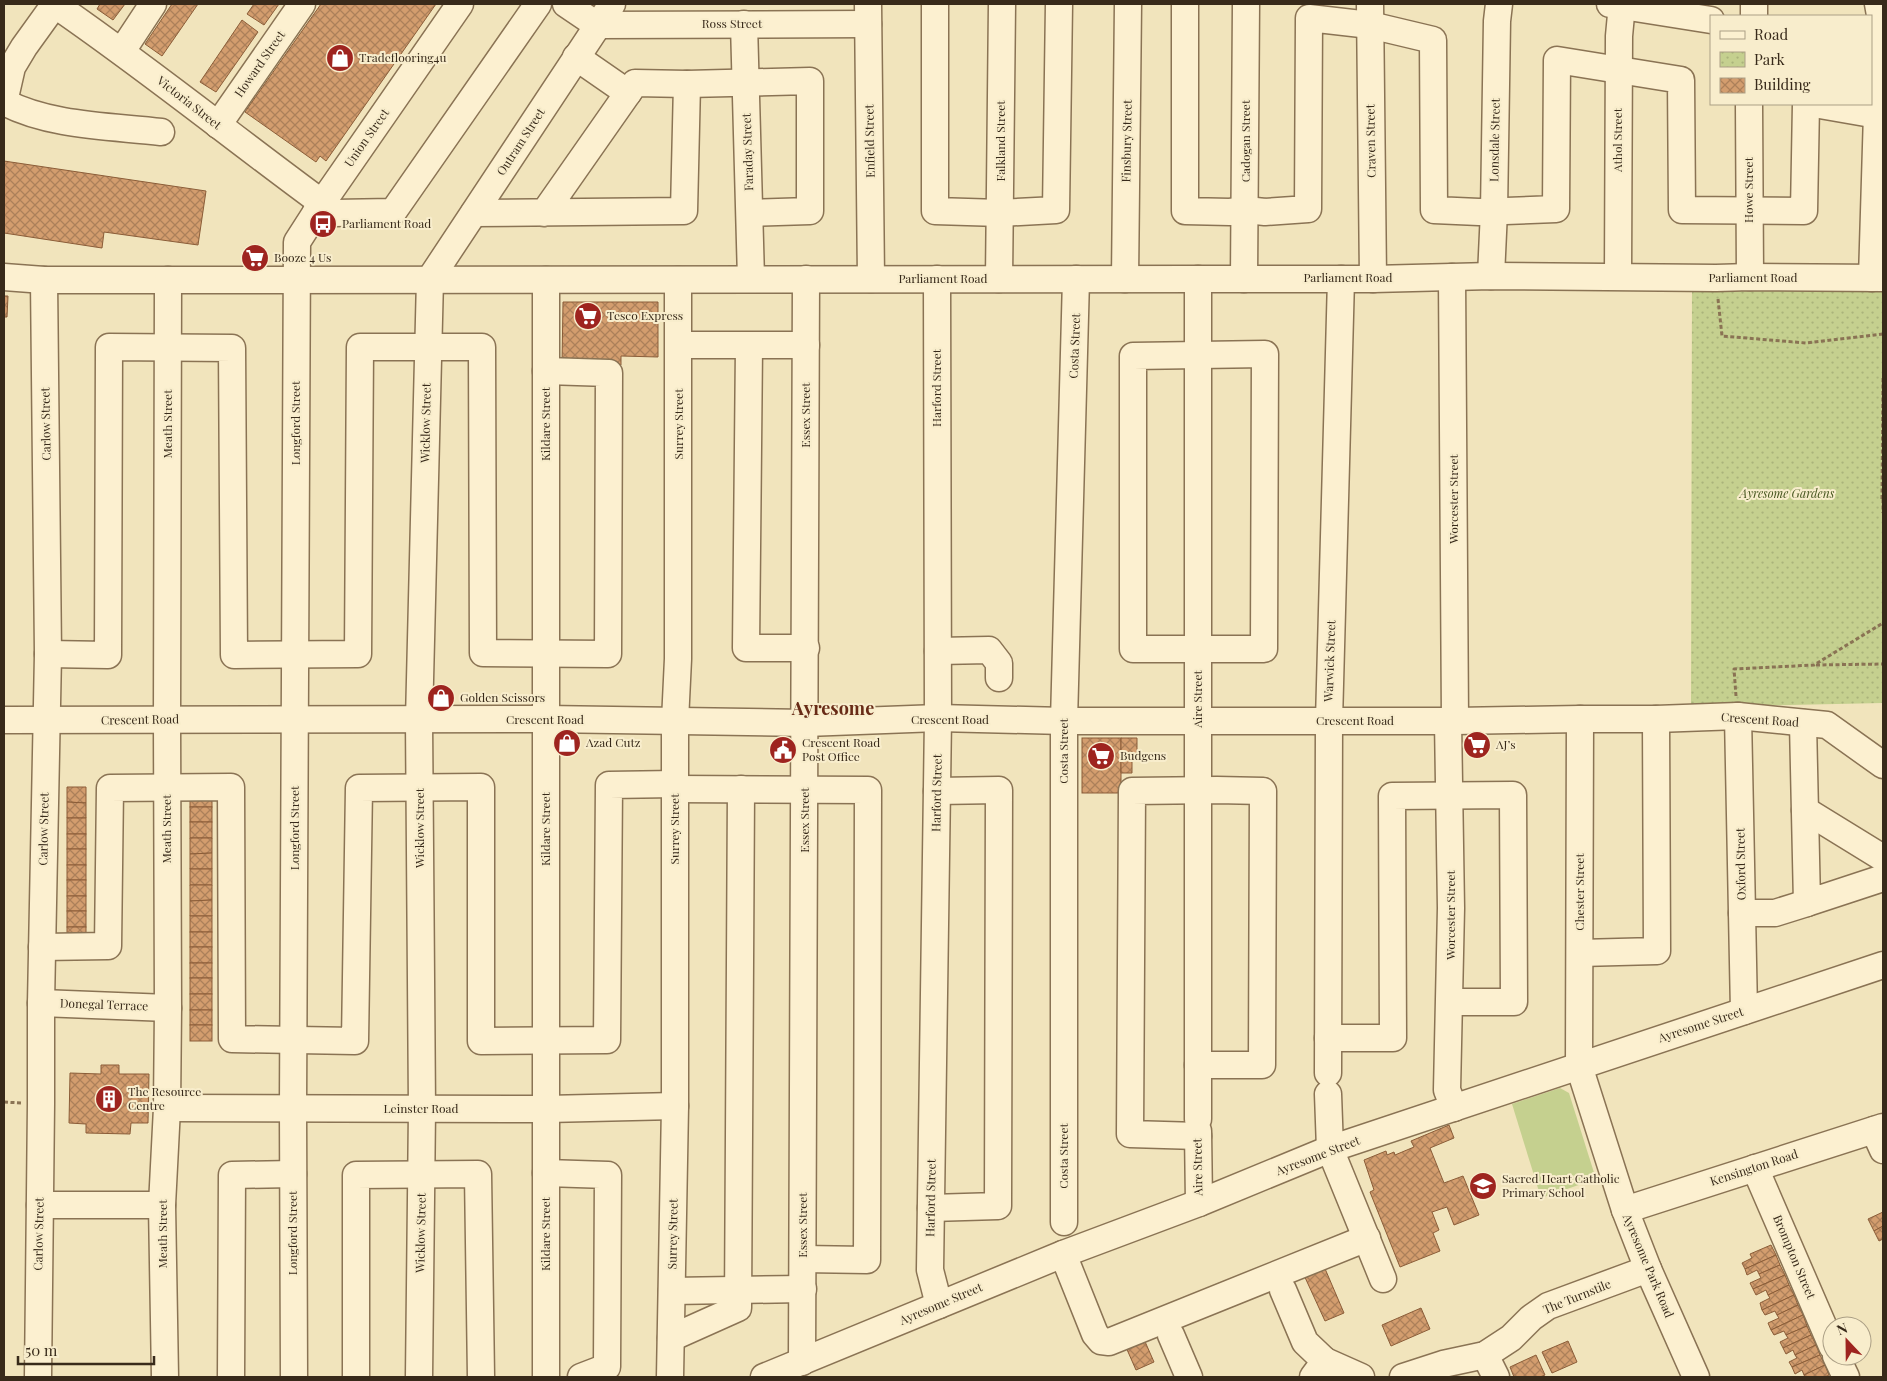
<svg xmlns="http://www.w3.org/2000/svg" width="1887" height="1381" font-family="'Playfair Display',serif">
	<style>
		.park { fill: url(#park-dots) }
		.pitch { fill: #c5d08f }
		.building { fill: url(#building-cross-hatch); stroke: #8b5d38 }
		.lines { fill: none; stroke-linecap: round; stroke-linejoin: round }
		.minor-casing { stroke: #8a7354; stroke-width: 29 }
		.path { stroke: #8a7354; stroke-width: 3; stroke-dasharray: 4 2.5; stroke-linecap: butt }
		.minor { stroke: #fcf0d0; stroke-width: 26 }
		.labels { text-anchor: middle; stroke-width: 4; stroke-linejoin: round; paint-order: stroke }
		.street-label { font-size: 12px; fill: #382a1a; stroke: #f8edcc }
		.poi-label { font-size: 12px; fill: #382a1a; stroke: #f8edcc; text-anchor: start }
		.park-label { font-size: 12px; font-style: italic; fill: #46561f; stroke: #f8edcc }
		.district-label { font-size: 18px; font-weight: bold; fill: #682b16; stroke: #f8edcc }
	</style>
	<defs>
		<pattern id="park-dots" width="8" height="8" patternUnits="userSpaceOnUse" patternTransform="scale(1.25)"><rect width="8" height="8" fill="#c5d08f"/><path d="M2 2h.1M6 6h.1" fill="none" stroke="#aab37b" stroke-width="1.8" stroke-linecap="round"/></pattern>
		<pattern id="building-cross-hatch" width="8" height="8" patternUnits="userSpaceOnUse" patternTransform="scale(1.25)"><rect width="8" height="8" fill="#d39d6e"/><path d="M0 0l8 8M0 8l8-8" fill="none" stroke="#ac805a"/></pattern>
	</defs>
	<rect width="100%" height="100%" fill="#f1e4bc"/>
	<!-- park -->
	<polygon class="park" points="1692,284 1883,285 1883,703 1691,707"/>
	<!-- pitch -->
	<polygon class="pitch" points="1560,1088 1569,1093 1596,1179 1541,1198 1512,1104"/>
	<!-- building -->
	<g class="building">
		<polygon points="100,4 125,4 113,20 97,9"/>
		<polygon points="172,4 198,4 162,56 145,44"/>
		<polygon points="254,4 279,4 264,25 247,14"/>
		<polygon points="321,4 436,4 326,161 320,156 316,162 245,112"/>
		<polygon points="242,20 258,32 216,92 200,82"/>
		<polygon points="4,161 206,191 198,245 104,232 102,248 4,233"/>
		<polygon points="4,296 8,296 7,317 4,317"/>
		<polygon points="563,302 658,302 658,357 621,356 621,365 562,365"/>
		<rect x="1082" y="738" width="39" height="55"/>
		<polygon points="1121,738 1137,738 1137,759 1132,759 1132,773 1121,773"/>
		<polygon points="67,787 86,787 86,803 67,802"/>
		<rect x="190" y="791" width="22" height="16"/>
		<polygon points="67,802 86,803 86,818 67,818"/>
		<rect x="190" y="807" width="22" height="15"/>
		<rect x="67" y="818" width="19" height="16"/>
		<rect x="190" y="822" width="22" height="16"/>
		<rect x="67" y="834" width="19" height="15"/>
		<polygon points="190,838 212,838 212,853 190,854"/>
		<rect x="67" y="849" width="19" height="16"/>
		<polygon points="212,853 212,869 190,869 190,854"/>
		<rect x="67" y="865" width="19" height="15"/>
		<rect x="190" y="869" width="22" height="16"/>
		<rect x="67" y="880" width="19" height="16"/>
		<polygon points="190,885 212,885 212,900 190,901"/>
		<rect x="67" y="896" width="19" height="15"/>
		<polygon points="212,900 212,916 190,916 190,901"/>
		<rect x="67" y="911" width="19" height="16"/>
		<rect x="190" y="916" width="22" height="16"/>
		<rect x="67" y="927" width="19" height="15"/>
		<rect x="190" y="932" width="22" height="15"/>
		<rect x="190" y="947" width="22" height="16"/>
		<rect x="190" y="963" width="22" height="15"/>
		<rect x="190" y="978" width="22" height="16"/>
		<rect x="190" y="994" width="22" height="16"/>
		<rect x="190" y="1010" width="22" height="15"/>
		<rect x="190" y="1025" width="22" height="16"/>
		<polygon points="101,1065 119,1065 119,1074 149,1074 148,1123 131,1123 130,1134 86,1133 86,1124 69,1123 70,1073 101,1074"/>
		<polygon points="1449,1125 1454,1138 1430,1148 1444,1183 1463,1176 1479,1215 1454,1225 1447,1207 1432,1212 1439,1230 1433,1233 1440,1251 1400,1267 1370,1192 1374,1190 1364,1160 1386,1151 1387,1155 1394,1152 1395,1155 1414,1147 1411,1141"/>
		<polygon points="1883,1212 1883,1226 1874,1231 1868,1219"/>
		<polygon points="1883,1226 1883,1239 1879,1241 1874,1231"/>
		<polygon points="1771,1245 1776,1255 1745,1269 1742,1263 1752,1258 1750,1254"/>
		<polygon points="1776,1255 1780,1265 1759,1274 1757,1270 1747,1275 1745,1269"/>
		<polygon points="1323,1264 1344,1313 1325,1321 1303,1273"/>
		<polygon points="1780,1265 1785,1275 1753,1289 1750,1283 1761,1278 1759,1274"/>
		<polygon points="1785,1275 1789,1285 1768,1295 1766,1290 1756,1295 1753,1289"/>
		<polygon points="1789,1285 1794,1295 1762,1310 1760,1303 1770,1298 1768,1295"/>
		<polygon points="1794,1295 1798,1305 1777,1315 1775,1311 1765,1315 1762,1310"/>
		<polygon points="1798,1305 1803,1315 1771,1330 1768,1323 1779,1318 1777,1315"/>
		<polygon points="1421,1308 1430,1329 1391,1346 1382,1325"/>
		<polygon points="1803,1315 1807,1326 1786,1335 1784,1331 1774,1335 1771,1330"/>
		<polygon points="1807,1326 1811,1335 1783,1348 1780,1342 1788,1338 1786,1335"/>
		<polygon points="1811,1335 1816,1345 1795,1355 1793,1350 1786,1354 1783,1348"/>
		<polygon points="1143,1337 1154,1362 1136,1370 1125,1345"/>
		<polygon points="1568,1341 1577,1362 1552,1373 1542,1352"/>
		<polygon points="1816,1345 1820,1355 1792,1367 1789,1362 1797,1358 1795,1355"/>
		<polygon points="1536,1355 1545,1375 1540,1377 1514,1377 1510,1367"/>
		<polygon points="1820,1355 1825,1365 1804,1375 1802,1370 1795,1374 1792,1367"/>
		<polygon points="1825,1365 1829,1375 1825,1377 1805,1377 1804,1375"/>
	</g>
	<g class="lines">
		<!-- minor casing -->
		<g class="minor-casing">
			<g id="minor">
				<path d="M54,4C146,67 232,137 322,203"/>
				<polyline points="566,4 597,25 868,24"/>
				<polyline points="868,4 871,279"/>
				<polyline points="935,4 935,211 1000,213 1056,210 1059,4"/>
				<polyline points="1185,4 1185,211 1230,212 1246,210 1265,212 1308,209 1309,18 1370,25 1433,40 1434,210 1479,212 1556,209 1557,60 1681,80 1682,210 1804,211 1806,104"/>
				<polyline points="1370,4 1373,279"/>
				<polyline points="1610,4 1711,20"/>
				<polyline points="1754,16 1754,4"/>
				<polyline points="744,24 751,279"/>
				<polyline points="122,51 153,4"/>
				<polyline points="576,57 628,93"/>
				<polyline points="687,84 810,81 810,211 750,213"/>
				<path d="M4,102C49,126 110,126 161,132"/>
				<polyline points="4,102 12,67 24,47 55,4"/>
				<polyline points="1749,104 1750,277"/>
				<polyline points="1814,104 1883,116"/>
				<polyline points="218,125 302,4"/>
				<polyline points="316,212 334,213 393,212 538,4"/>
				<polyline points="474,213 684,211 687,84 635,83 544,213"/>
				<polyline points="1491,276 1494,211 1497,21 1499,4"/>
				<polyline points="1618,276 1619,36 1622,4"/>
				<polyline points="4,277 44,280 168,280 1198,279 1373,279 1491,276 1716,278 1750,277 1883,278"/>
				<polyline points="1452,277 1455,721"/>
				<polyline points="1872,278 1880,15 1878,4"/>
				<polyline points="937,279 938,718 930,1270 939,1305"/>
				<polyline points="999,279 1002,4"/>
				<polyline points="1125,279 1128,4"/>
				<polyline points="1198,279 1198,1119"/>
				<polyline points="1244,279 1246,4"/>
				<polyline points="546,280 546,1377"/>
				<polyline points="679,345 806,345"/>
				<polyline points="749,346 746,648 806,648"/>
				<polygon points="1265,354 1264,649 1133,649 1133,356"/>
				<polyline points="938,651 989,650 999,663 999,678"/>
				<polyline points="48,654 108,655 109,347 232,348 234,655 358,654 360,347 482,347 483,653 608,654 609,373 546,371"/>
				<polyline points="1738,716 1744,1011"/>
				<polyline points="1580,719 1579,1066 1625,1210 1648,1269 1696,1377"/>
				<polyline points="4,720 546,719 806,723 938,718 1064,721 1455,721 1580,719 1656,719 1738,716 1827,725 1883,765"/>
				<polyline points="1448,721 1451,908 1447,1090 1454,1108"/>
				<polyline points="1803,723 1807,903 1883,878"/>
				<polyline points="675,789 868,790 867,1260 803,1259"/>
				<polyline points="1805,810 1883,858"/>
				<polyline points="1742,913 1775,913 1807,903"/>
				<polyline points="42,947 108,946 110,788 231,787 232,1039 355,1041 359,788 481,787 481,1041 607,1040 609,785 675,784"/>
				<polyline points="1580,953 1657,951 1656,719"/>
				<polyline points="41,1003 168,1008"/>
				<polyline points="1328,1038 1393,1038 1392,796 1513,795 1514,1002 1450,1002"/>
				<polyline points="1328,1073 1329,721 1341,279"/>
				<polyline points="1328,1094 1330,1149 1383,1279"/>
				<polyline points="167,1108 547,1109 675,1106"/>
				<polyline points="1874,1130 1883,1150"/>
				<polyline points="1198,1131 1199,1203"/>
				<polyline points="1198,1136 1130,1134 1132,791 1217,790 1263,791 1262,1065 1198,1065"/>
				<polyline points="1755,1168 1832,1346"/>
				<polyline points="546,1173 608,1175 607,1367 581,1377"/>
				<polyline points="40,1205 162,1205"/>
				<polyline points="931,1208 998,1206 999,790 937,791"/>
				<polyline points="1625,1210 1883,1127"/>
				<polyline points="1064,1222 1064,721 1076,279"/>
				<polyline points="1063,1254 1095,1334 1101,1341 1109,1342 1367,1238"/>
				<polyline points="1283,1290 1305,1342 1325,1361"/>
				<polyline points="672,1291 803,1289"/>
				<polyline points="1171,1335 1189,1377"/>
				<polyline points="671,1338 738,1308 741,789"/>
				<polyline points="1485,1355 1496,1377"/>
				<polyline points="1836,1356 1846,1377"/>
				<polyline points="802,1362 806,279"/>
				<polyline points="38,1377 41,1104 41,1003 48,654 44,280"/>
				<polyline points="165,1377 162,1205 167,1108 168,1008 167,720 168,280"/>
				<polyline points="231,1377 232,1175 293,1174"/>
				<polyline points="294,1377 293,1109 297,242 322,203 460,4"/>
				<polyline points="356,1377 356,1175 478,1174 481,1377"/>
				<polyline points="419,1377 422,1109 419,720 430,279 612,4"/>
				<polyline points="670,1377 675,1106 675,721 678,659 678,280"/>
				<polyline points="764,1377 1063,1254 1199,1203 1330,1149 1883,965"/>
				<polyline points="1313,1377 1325,1361 1361,1377"/>
				<polyline points="1403,1377 1443,1364 1485,1355 1511,1338 1531,1318 1548,1306 1648,1269"/>
			</g>
		</g>
		<!-- path -->
		<g class="path">
			<polyline points="1718,299 1722,336 1806,343 1883,334"/>
			<polyline points="1882,499 1883,378"/>
			<polyline points="1883,499 1883,513"/>
			<polyline points="1816,665 1883,664"/>
			<polyline points="1736,696 1734,669 1814,665 1883,623"/>
			<polyline points="4,1102 21,1103"/>
		</g>
		<!-- minor -->
		<use href="#minor" class="minor"/>
	</g>
	<!-- icons -->
	<defs>
		<g id="shop-disc" transform="scale(1.4375)"><circle r="9.5" fill="#9e241f" stroke="#f8edcc"/><path d="M-5-2.5h2.3a2.7 3.5 0 0 1 5.4 0H5L5.5 6h-11ZM-1.5-2.5h3a1.5 2.3 0 0 0-3 0Z" fill="#fff"/></g>
		<g id="bus-disc" transform="scale(1.4375)"><circle r="9.5" fill="#9e241f" stroke="#f8edcc"/><path d="M-5-6H5V4H4V6H2V4H-2V6H-4V4H-5ZM-3.5-4V0h7V-4ZM-3.5 1.2v1.5H-2V1.2ZM2 1.2v1.5H3.5V1.2Z" fill="#fff"/></g>
		<g id="supermarket-disc" transform="scale(1.4375)"><circle r="9.5" fill="#9e241f" stroke="#f8edcc"/><path d="M-6-5.5h2.5l.6 2H6L4.5 2H-2.5L-4.4-4H-6ZM-1.5 3.2a1.3 1.3 0 1 0 .1 0ZM3 3.2a1.3 1.3 0 1 0 .1 0Z" fill="#fff"/></g>
		<g id="civic-disc" transform="scale(1.4375)"><circle r="9.5" fill="#9e241f" stroke="#f8edcc"/><path d="M-.6-6.5H3V-4.5H.6V-3L4-1V1h2V6H-6V1h2V-1L-.6-3ZM-1.2 2.5V6h2.4V2.5Z" fill="#fff"/></g>
		<g id="building-disc" transform="scale(1.4375)"><circle r="9.5" fill="#9e241f" stroke="#f8edcc"/><path d="M-4-6H4V6H1V3H-1V6H-4ZM-2.5-4.3h1.7v1.8h-1.7ZM.8-4.3h1.7v1.8H.8ZM-2.5-1h1.7V.8h-1.7ZM.8-1h1.7V.8H.8Z" fill="#fff"/></g>
		<g id="school-disc" transform="scale(1.4375)"><circle r="9.5" fill="#9e241f" stroke="#f8edcc"/><path d="M0-5L7-2L0 1L-7-2ZM-4 1L0 2.5L4 1V4Q0 6-4 4Z" fill="#fff"/></g>
	</defs>
	<g fill-rule="evenodd">
		<use href="#shop-disc" x="340" y="58"/>
		<use href="#bus-disc" x="323" y="224"/>
		<use href="#supermarket-disc" x="255" y="258"/>
		<use href="#supermarket-disc" x="588" y="316"/>
		<use href="#shop-disc" x="441" y="698"/>
		<use href="#shop-disc" x="567" y="743"/>
		<use href="#supermarket-disc" x="1477" y="745"/>
		<use href="#civic-disc" x="783" y="750"/>
		<use href="#supermarket-disc" x="1101" y="756"/>
		<use href="#building-disc" x="109" y="1099"/>
		<use href="#school-disc" x="1483" y="1186"/>
	</g>
	<g class="labels">
		<!-- street labels -->
		<g class="street-label">
			<text x="732" y="28">Ross Street</text>
			<text transform="translate(260 64) rotate(-55)" y="4">Howard Street</text>
			<text transform="translate(189 103) rotate(38)" y="4">Victoria Street</text>
			<text transform="translate(367 138) rotate(-55)" y="4">Union Street</text>
			<text transform="translate(1495 140) rotate(-89)" y="4">Lonsdale Street</text>
			<text transform="translate(1618 140) rotate(-90)" y="4">Athol Street</text>
			<text transform="translate(870 141) rotate(-91)" y="4">Enfield Street</text>
			<text transform="translate(1001 141) rotate(-90)" y="4">Falkland Street</text>
			<text transform="translate(1127 141) rotate(-89)" y="4">Finsbury Street</text>
			<text transform="translate(1246 141) rotate(-90)" y="4">Cadogan Street</text>
			<text transform="translate(1371 141) rotate(-91)" y="4">Craven Street</text>
			<text transform="translate(521 142) rotate(-57)" y="4">Outram Street</text>
			<text transform="translate(748 152) rotate(-92)" y="4">Faraday Street</text>
			<text transform="translate(1749 190) rotate(-90)" y="4">Howe Street</text>
			<text x="1348" y="282">Parliament Road</text>
			<text x="1753" y="282">Parliament Road</text>
			<text x="943" y="283">Parliament Road</text>
			<text transform="translate(1075 346) rotate(-88)" y="4">Costa Street</text>
			<text transform="translate(937 388) rotate(-90)" y="4">Harford Street</text>
			<text transform="translate(806 415) rotate(-90)" y="4">Essex Street</text>
			<text transform="translate(296 423) rotate(-90)" y="4">Longford Street</text>
			<text transform="translate(426 423) rotate(-89)" y="4">Wicklow Street</text>
			<text transform="translate(46 424) rotate(-91)" y="4">Carlow Street</text>
			<text transform="translate(168 424) rotate(-90)" y="4">Meath Street</text>
			<text transform="translate(546 424) rotate(-90)" y="4">Kildare Street</text>
			<text transform="translate(679 424) rotate(-90)" y="4">Surrey Street</text>
			<text transform="translate(1454 499) rotate(-90)" y="4">Worcester Street</text>
			<text transform="translate(1330 661) rotate(-88)" y="4">Warwick Street</text>
			<text transform="translate(1198 699) rotate(-90)" y="4">Aire Street</text>
			<text transform="translate(140 720) rotate(-1)" y="4">Crescent Road</text>
			<text x="545" y="724">Crescent Road</text>
			<text x="950" y="724">Crescent Road</text>
			<text transform="translate(1760 720) rotate(4)" y="4">Crescent Road</text>
			<text x="1355" y="725">Crescent Road</text>
			<text transform="translate(1064 751) rotate(-90)" y="4">Costa Street</text>
			<text transform="translate(937 793) rotate(-89)" y="4">Harford Street</text>
			<text transform="translate(805 820) rotate(-90)" y="4">Essex Street</text>
			<text transform="translate(295 828) rotate(-90)" y="4">Longford Street</text>
			<text transform="translate(420 828) rotate(-90)" y="4">Wicklow Street</text>
			<text transform="translate(44 829) rotate(-89)" y="4">Carlow Street</text>
			<text transform="translate(167 829) rotate(-90)" y="4">Meath Street</text>
			<text transform="translate(546 829) rotate(-90)" y="4">Kildare Street</text>
			<text transform="translate(675 829) rotate(-90)" y="4">Surrey Street</text>
			<text transform="translate(1741 864) rotate(-91)" y="4">Oxford Street</text>
			<text transform="translate(1580 892) rotate(-90)" y="4">Chester Street</text>
			<text transform="translate(1451 915) rotate(-90)" y="4">Worcester Street</text>
			<text transform="translate(104 1005) rotate(2)" y="4">Donegal Terrace</text>
			<text transform="translate(1701 1025) rotate(-18)" y="4">Ayresome Street</text>
			<text x="421" y="1113">Leinster Road</text>
			<text transform="translate(1064 1156) rotate(-90)" y="4">Costa Street</text>
			<text transform="translate(1318 1156) rotate(-21)" y="4">Ayresome Street</text>
			<text transform="translate(1198 1167) rotate(-91)" y="4">Aire Street</text>
			<text transform="translate(1754 1168) rotate(-18)" y="4">Kensington Road</text>
			<text transform="translate(931 1198) rotate(-89)" y="4">Harford Street</text>
			<text transform="translate(803 1225) rotate(-90)" y="4">Essex Street</text>
			<text transform="translate(293 1233) rotate(-90)" y="4">Longford Street</text>
			<text transform="translate(421 1233) rotate(-89)" y="4">Wicklow Street</text>
			<text transform="translate(39 1234) rotate(-89)" y="4">Carlow Street</text>
			<text transform="translate(163 1234) rotate(-90)" y="4">Meath Street</text>
			<text transform="translate(546 1234) rotate(-90)" y="4">Kildare Street</text>
			<text transform="translate(673 1234) rotate(-89)" y="4">Surrey Street</text>
			<text transform="translate(1794 1257) rotate(67)" y="4">Brompton Street</text>
			<text transform="translate(1648 1266) rotate(67)" y="4">Ayresome Park Road</text>
			<text transform="translate(1577 1297) rotate(-22)" y="4">The Turnstile</text>
			<text transform="translate(941 1304) rotate(-23)" y="4">Ayresome Street</text>
		</g>
		<!-- poi labels -->
		<g class="poi-label">
			<text x="359" y="62">Tradeflooring4u</text>
			<text x="342" y="228">Parliament Road</text>
			<text x="274" y="262">Booze 4 Us</text>
			<text x="607" y="320">Tesco Express</text>
			<text x="460" y="702">Golden Scissors</text>
			<text x="586" y="747">Azad Cutz</text>
			<text x="802" y="747">Crescent Road<tspan x="802" dy="14">Post Office</tspan></text>
			<text x="1496" y="749">AJ’s</text>
			<text x="1120" y="760">Budgens</text>
			<text x="128" y="1096">The Resource<tspan x="128" dy="14">Centre</tspan></text>
			<text x="1502" y="1183">Sacred Heart Catholic<tspan x="1502" dy="14">Primary School</tspan></text>
		</g>
		<!-- park labels -->
		<g class="park-label">
			<text x="1787" y="498">Ayresome Gardens</text>
		</g>
		<!-- district labels -->
		<g class="district-label">
			<text x="833" y="715">Ayresome</text>
		</g>
	</g>
	<!-- border -->
	<rect width="1887" height="1381" fill="none" stroke="#382a1a" stroke-width="10"/>
	<!-- legend -->
	<rect x="1710" y="15" width="162" height="90" fill="#f8edcc" stroke="#ab9f85"/>
	<rect x="1720" y="31" width="25" height="8" fill="#fcf0d0" stroke="#ab9f85"/>
	<text x="1754" y="40" font-size="15" fill="#382a1a">Road</text>
	<rect x="1720" y="52" width="25" height="15" fill="url(#park-dots)" stroke="#ab9f85"/>
	<text x="1754" y="65" font-size="15" fill="#382a1a">Park</text>
	<rect x="1720" y="78" width="25" height="15" fill="url(#building-cross-hatch)" stroke="#ab9f85"/>
	<text x="1754" y="90" font-size="15" fill="#382a1a">Building</text>
	<!-- north arrow -->
	<g transform="translate(1847 1341) rotate(338)"><circle r="24" fill="#f8edcc" stroke="#ab9f85"/>
	<path d="M0-4L9 19L0 12L-9 19Z" fill="#9e241f"/>
	<text y="-8" font-size="14" font-weight="bold" text-anchor="middle" fill="#382a1a">N</text>
	</g>
	<!-- scale -->
	<path d="M18 1356v8h136v-8" fill="none" stroke="#382a1a" stroke-width="2.5"/>
	<text x="25" y="1356" font-size="15" fill="#382a1a" stroke="#f8edcc" stroke-width="4" paint-order="stroke">50 m</text>
</svg>
